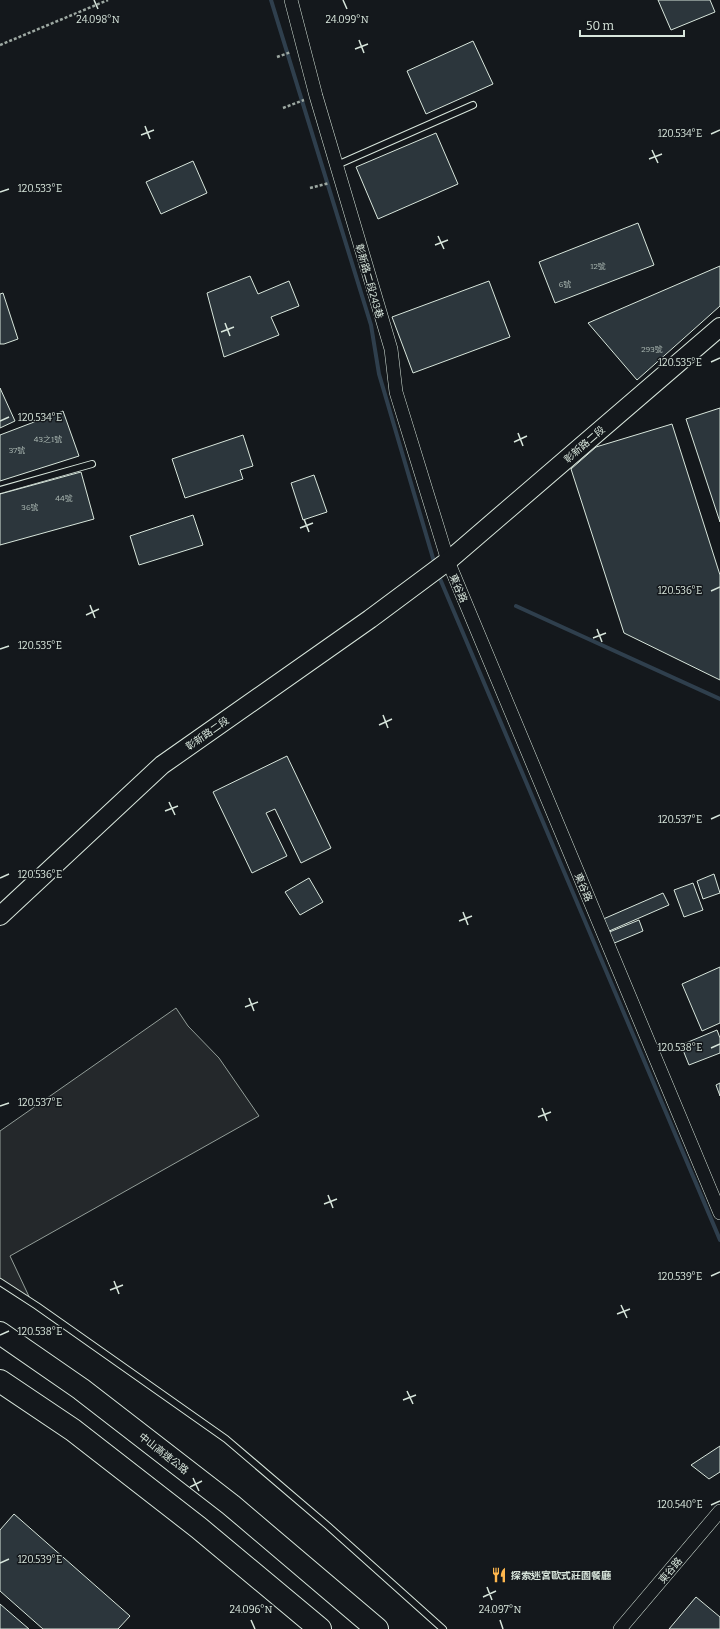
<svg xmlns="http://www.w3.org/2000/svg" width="720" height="1629" font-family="Bitter,'Noto Sans TC',serif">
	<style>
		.parking { fill: #24282b; stroke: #939e99 }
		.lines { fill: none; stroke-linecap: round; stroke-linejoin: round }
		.stream { stroke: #2f3f4d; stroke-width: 4 }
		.building { fill: #2c363c; stroke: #d8e6dc }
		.lane-casing { stroke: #d8e6dc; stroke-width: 8 }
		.street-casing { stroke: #d8e6dc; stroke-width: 14 }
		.secondary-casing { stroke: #d8e6dc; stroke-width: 20 }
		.highway-casing { stroke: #d8e6dc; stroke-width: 24 }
		.path { stroke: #9da8a2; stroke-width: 2.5; stroke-dasharray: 3 2; stroke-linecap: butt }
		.lane { stroke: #14181c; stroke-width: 6 }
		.street { stroke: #14181c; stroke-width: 13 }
		.secondary { stroke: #14181c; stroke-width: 18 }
		.highway { stroke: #14181c; stroke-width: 22 }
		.ticks { fill: none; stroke: #d8e6dc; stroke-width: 1.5 }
		.labels { text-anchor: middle; stroke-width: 3; stroke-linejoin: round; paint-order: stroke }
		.number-label { font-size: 8px; fill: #adbab4 }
		.street-label { font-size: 10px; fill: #d8e6dc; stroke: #14181c }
		.poi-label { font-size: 10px; font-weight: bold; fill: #d8e6dc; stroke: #14181c; text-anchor: start }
		.ticks-label { font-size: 10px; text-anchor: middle; fill: #d8e6dc; stroke: #14181c; stroke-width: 3; stroke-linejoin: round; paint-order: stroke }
	</style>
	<rect width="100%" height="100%" fill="#14181c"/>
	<!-- parking -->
	<polygon class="parking" points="176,1008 188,1026 219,1058 259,1116 10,1256 33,1305 0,1282 0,1131"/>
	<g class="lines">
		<!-- stream -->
		<g class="stream">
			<polyline points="271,0 371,325 379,374 435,565"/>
			<polyline points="438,574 720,1240"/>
			<polyline points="516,606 720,699"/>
		</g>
	</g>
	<!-- building -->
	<g class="building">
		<polygon points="658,0 710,0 715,12 671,30"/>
		<polygon points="473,41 493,84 426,114 407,71"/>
		<polygon points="436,133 458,184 378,219 356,167"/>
		<polygon points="193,161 207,193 161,214 146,182"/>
		<polygon points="638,223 654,265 555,303 539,262"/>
		<polygon points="720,266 720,306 637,380 588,323"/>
		<polygon points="250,276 258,294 289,281 299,306 271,317 279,335 224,357 207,293"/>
		<polygon points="489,281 510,337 413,373 392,317"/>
		<polygon points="3,293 18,339 4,344 0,344 0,294"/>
		<polygon points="0,388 15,421 0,428"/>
		<polygon points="720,408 720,522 686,419"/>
		<polygon points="63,411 79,456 0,481 0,435"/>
		<polygon points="672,424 720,575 720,680 624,633 571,469 596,447"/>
		<polygon points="243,435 253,466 240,470 243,479 185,498 172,459"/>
		<polygon points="81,472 94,519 0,545 0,494"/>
		<polygon points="314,475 327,512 303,520 291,483"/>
		<polygon points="193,515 203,545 139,565 130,536"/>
		<polygon points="287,756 331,848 301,863 275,809 266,813 287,856 252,873 213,792"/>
		<polygon points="714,874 720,893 703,899 697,881"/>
		<polygon points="309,878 323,902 300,915 285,892"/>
		<polygon points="693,883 703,910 684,917 674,890"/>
		<polygon points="663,893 669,905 607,932 601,920"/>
		<polygon points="639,920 643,931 612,944 607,933"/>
		<polygon points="720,967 720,1023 702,1031 682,984"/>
		<polygon points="717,1030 720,1038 720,1053 689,1065 681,1045"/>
		<polygon points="720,1083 720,1096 716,1085"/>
		<polygon points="720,1446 720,1472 709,1479 691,1465"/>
		<polygon points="14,1514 130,1616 118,1629 43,1629 0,1591 0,1530"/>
		<polygon points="696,1597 720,1617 720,1629 669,1629"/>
		<polygon points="0,1604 29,1629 0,1629"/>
	</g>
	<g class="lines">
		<!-- lane casing -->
		<g class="lane-casing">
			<g id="lane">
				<polyline points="337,165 473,105"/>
				<polyline points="0,490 92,464"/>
				<polyline points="0,1282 37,1306 226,1439 328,1526 443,1629"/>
			</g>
		</g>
		<!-- street casing -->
		<g class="street-casing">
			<g id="street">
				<polyline points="291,0 316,96 391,349 396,392 448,561 720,1213"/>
				<polyline points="620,1629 720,1511"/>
			</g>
		</g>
		<!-- secondary casing -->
		<g class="secondary-casing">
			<polyline id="secondary" points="0,916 162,765 370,619 448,561 720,327"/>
		</g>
		<!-- highway casing -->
		<g class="highway-casing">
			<g id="highway">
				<polyline points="0,1333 81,1389 231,1505 377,1629"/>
				<polyline points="0,1381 73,1430 199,1528 320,1629"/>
			</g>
		</g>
		<!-- path -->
		<g class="path">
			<polyline points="0,45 108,0"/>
			<polyline points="277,57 291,52"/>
			<polyline points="283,108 304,100"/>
			<polyline points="310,188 329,183"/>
		</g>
		<!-- lane -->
		<use href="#lane" class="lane"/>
		<!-- street -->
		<use href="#street" class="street"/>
		<!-- secondary -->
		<use href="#secondary" class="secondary"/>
		<!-- highway -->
		<use href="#highway" class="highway"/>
	</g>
	<!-- ticks -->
	<path class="ticks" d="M94,0L98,9M343,0L347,9M359,40L364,53M355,49L368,44M145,126L150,139M711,134L720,130M141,135L154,130M652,150L658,163M649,159L662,154M0,192L9,189M438,236L444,249M435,245L448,240M225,323L230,336M221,332L234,327M711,362L720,358M0,421L9,417M518,433L523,446M514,442L527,436M304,519L309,532M300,528L313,523M711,591L720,587M90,605L95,618M86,615L99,609M597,629L602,642M593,638L606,633M0,649L9,646M383,715L388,728M379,725L392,719M169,802L175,815M165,811L178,806M711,819L720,815M0,878L9,874M463,912L468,925M459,921L472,916M249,998L254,1011M245,1007L258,1002M711,1048L720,1044M0,1106L9,1103M542,1108L547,1121M538,1117L551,1112M328,1195L333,1208M324,1204L337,1199M711,1276L720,1272M114,1281L119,1294M110,1290L123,1285M621,1305L627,1318M617,1314L630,1309M0,1335L9,1331M407,1391L413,1404M403,1400L416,1395M193,1478L199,1491M190,1487L202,1481M711,1505L720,1501M0,1563L9,1559M487,1587L492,1600M483,1597L496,1591M251,1620L255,1629M500,1620L503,1629"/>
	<!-- icons -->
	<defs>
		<g id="restaurant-bare" transform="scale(1.2)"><path d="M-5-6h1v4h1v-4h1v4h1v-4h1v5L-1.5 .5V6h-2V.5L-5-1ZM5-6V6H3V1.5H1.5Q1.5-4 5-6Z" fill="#ffb74d" stroke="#14181c" stroke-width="2.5" paint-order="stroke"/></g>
	</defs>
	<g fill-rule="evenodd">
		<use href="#restaurant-bare" x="499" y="1575"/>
	</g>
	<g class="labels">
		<!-- number labels -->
		<g class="number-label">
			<text x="598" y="269">12號</text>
			<text x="565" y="287">6號</text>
			<text x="652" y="352">293號</text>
			<text x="48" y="442">43之1號</text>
			<text x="17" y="453">37號</text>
			<text x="64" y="501">44號</text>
			<text x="30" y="510">36號</text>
		</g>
		<!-- street labels -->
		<g class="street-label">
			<text transform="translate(370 281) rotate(74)" y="4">彰新路二段243巷</text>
			<text transform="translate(584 444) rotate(-41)" y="4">彰新路二段</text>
			<text transform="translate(459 588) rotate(67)" y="4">東谷路</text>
			<text transform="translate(207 733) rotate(-35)" y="4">彰新路二段</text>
			<text transform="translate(584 887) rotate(67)" y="4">東谷路</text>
			<text transform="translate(164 1453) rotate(38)" y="4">中山高速公路</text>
			<text transform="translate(670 1570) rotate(-50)" y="4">東谷路</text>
		</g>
		<!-- poi labels -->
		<g class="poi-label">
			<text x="511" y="1579">探索迷宮歐式莊園餐廳</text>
		</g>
	</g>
	<g class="ticks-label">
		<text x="98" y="23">24.098°N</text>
		<text x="347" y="23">24.099°N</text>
		<text x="680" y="137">120.534°E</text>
		<text x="40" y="192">120.533°E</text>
		<text x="680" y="366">120.535°E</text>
		<text x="40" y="421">120.534°E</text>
		<text x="680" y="594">120.536°E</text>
		<text x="40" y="649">120.535°E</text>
		<text x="680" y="823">120.537°E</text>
		<text x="40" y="878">120.536°E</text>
		<text x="680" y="1051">120.538°E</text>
		<text x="40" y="1106">120.537°E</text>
		<text x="680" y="1280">120.539°E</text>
		<text x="40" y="1335">120.538°E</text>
		<text x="680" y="1508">120.540°E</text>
		<text x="40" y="1563">120.539°E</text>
		<text x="251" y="1613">24.096°N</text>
		<text x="500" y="1613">24.097°N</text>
	</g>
	<!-- scale -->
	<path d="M580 30v6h104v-6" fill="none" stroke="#d8e6dc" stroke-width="2"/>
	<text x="586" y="30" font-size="12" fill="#d8e6dc" stroke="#14181c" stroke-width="3" paint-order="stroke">50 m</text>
</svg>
